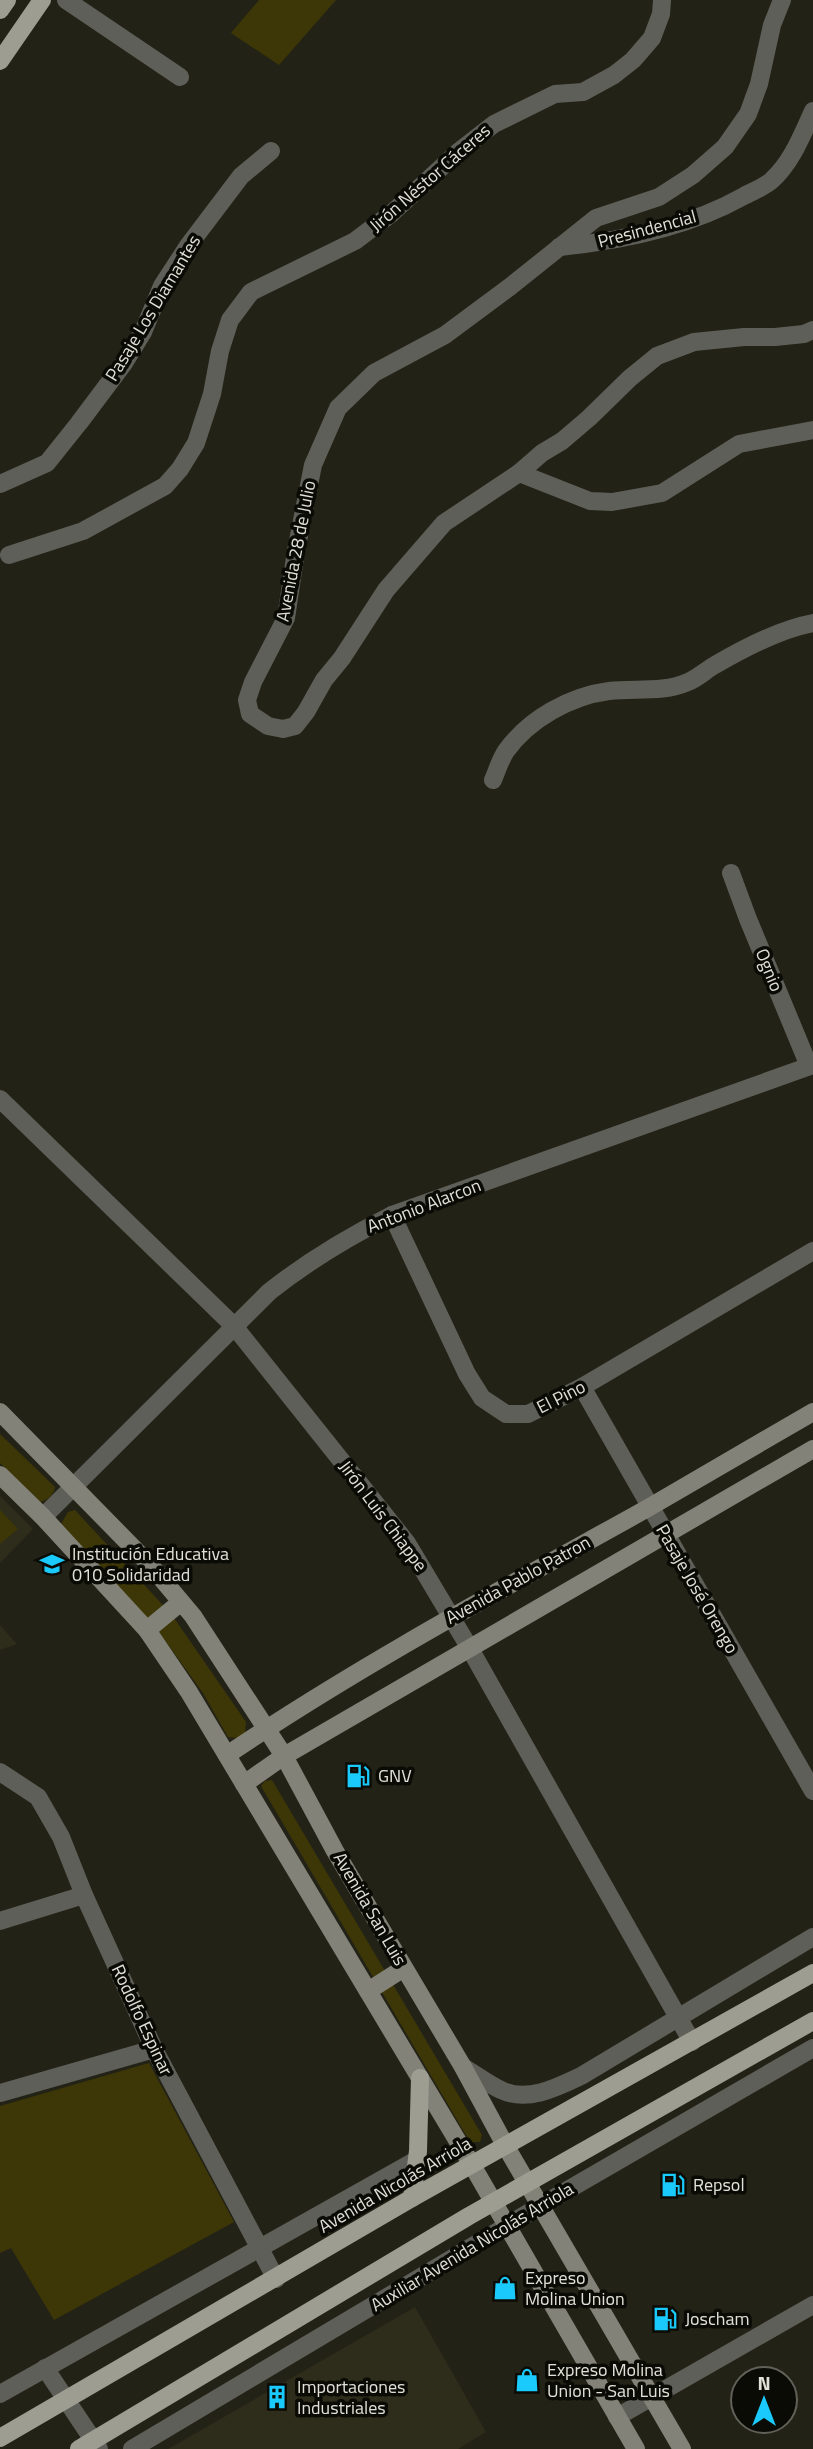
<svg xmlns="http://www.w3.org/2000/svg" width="813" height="2449" font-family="'Titillium Web',sans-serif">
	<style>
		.built { fill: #2e2c1a }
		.green { fill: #3d3707 }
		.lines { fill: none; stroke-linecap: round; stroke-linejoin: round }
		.street { stroke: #5f5f59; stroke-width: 18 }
		.secondary { stroke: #838278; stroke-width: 18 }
		.primary { stroke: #9e9d91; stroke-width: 18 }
		.labels { text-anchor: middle; stroke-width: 7; stroke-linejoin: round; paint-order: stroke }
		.street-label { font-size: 18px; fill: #e2e1d9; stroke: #0b0b06 }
		.poi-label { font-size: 18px; fill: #e2e1d9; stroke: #0b0b06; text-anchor: start }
	</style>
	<rect width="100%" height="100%" fill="#232216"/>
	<!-- built -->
	<g class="built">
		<polygon points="0,1496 33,1529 0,1563"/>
		<polygon points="0,1625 17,1644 0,1650"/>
		<polygon points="415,2307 486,2432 458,2449 168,2449"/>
	</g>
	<!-- green -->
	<g class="green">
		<polygon points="259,0 336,0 279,65 231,33"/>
		<path d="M0,1434L55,1487C53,1496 48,1500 40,1502L0,1463Z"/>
		<polygon points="0,1510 18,1529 0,1544"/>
		<polygon points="75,1510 172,1615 246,1722 245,1735 237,1738 228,1737 203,1693 153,1624 61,1524 68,1512"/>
		<polygon points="272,1780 482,2135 480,2142 470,2142 261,1786 265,1781"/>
		<polygon points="149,2063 234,2222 54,2320 11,2248 0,2253 0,2106"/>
	</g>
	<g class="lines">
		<!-- street -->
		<g class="street">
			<polyline points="66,0 180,77"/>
			<polyline points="782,0 772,25 759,84 748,114 725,147 693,175 659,197 596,218 511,286 445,335 374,373 338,408 313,465 296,551 286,618 253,682 247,700 250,714 268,726 283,729 295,726 306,712 324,680 342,658 386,590 444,523 519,473 542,453 562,441 589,418 630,378 657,356 694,342 744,337 775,337 804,334 813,330"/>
			<path d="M559,247C622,241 687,228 744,196C753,191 765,187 772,180C792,162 802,135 813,111"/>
			<polyline points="519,473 590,501 612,502 662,493 739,444 813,430"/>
			<polyline points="0,484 47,463 79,423 124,363 143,332 162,286 188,246 241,176 271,151"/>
			<polyline points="9,555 83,531 165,486 180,469 196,443 212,394 220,351 230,320 251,292 355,241 392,213 458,152 494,124 555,94 583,92 614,75 633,60 652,38 661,14 662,0"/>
			<path d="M493,780C497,771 500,760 506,751C529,719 570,696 609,691C636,688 663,693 688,682C698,678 706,670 715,665C744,648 780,629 813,623"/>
			<polyline points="731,873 748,919 809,1066"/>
			<polyline points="0,1099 234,1326 407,1543 469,1647 692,2042"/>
			<polyline points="392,1215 467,1374 482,1398 506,1414 528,1414 582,1387 813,1251"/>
			<polyline points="582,1387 813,1791"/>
			<path d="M43,1517L269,1292C308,1261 348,1237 392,1215L813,1065"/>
			<polyline points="0,1772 38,1797 61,1837 84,1895 154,2049 276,2279"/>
			<polyline points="0,1921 84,1895"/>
			<path d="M463,2067C475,2074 488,2084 501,2090C527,2103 558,2087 581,2076L813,1937"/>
			<polyline points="0,2093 154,2049"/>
			<polyline points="45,2368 99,2449"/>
			<polyline points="0,2394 418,2159"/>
			<polyline points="617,2417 813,2305"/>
			<polyline points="132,2449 540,2206 813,2048"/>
		</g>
		<!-- secondary -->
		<g class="secondary">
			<polyline points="0,1412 151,1566 193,1616 284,1756 335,1851 463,2067 505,2145 682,2449"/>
			<polyline points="0,1475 43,1517 147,1630 189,1692 472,2165 636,2449"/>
			<polyline points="147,1630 181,1602"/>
			<path d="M227,1755C362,1664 506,1587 648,1508C703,1476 758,1444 813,1412"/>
			<polyline points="244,1784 284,1756 813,1449"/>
			<polyline points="368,1991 404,1968"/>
		</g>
		<!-- primary -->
		<g class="primary">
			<polyline points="0,10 7,0"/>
			<polyline points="0,61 42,0"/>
			<polyline points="412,2198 418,2151 420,2078"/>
			<polyline points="0,2438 412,2198 813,1973"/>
			<polyline points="79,2449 469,2216 813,2021"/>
		</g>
	</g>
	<!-- icons -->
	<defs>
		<g id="school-bare" transform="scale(1.89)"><path d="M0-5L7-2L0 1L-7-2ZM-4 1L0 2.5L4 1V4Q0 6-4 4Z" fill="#1acafc" stroke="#0b0b06" stroke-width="2.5" paint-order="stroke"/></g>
		<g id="fuel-bare" transform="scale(1.89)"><path d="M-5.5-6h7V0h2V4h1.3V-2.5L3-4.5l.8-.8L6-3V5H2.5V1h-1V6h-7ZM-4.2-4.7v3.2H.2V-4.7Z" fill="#1acafc" stroke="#0b0b06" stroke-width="2.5" paint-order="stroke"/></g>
		<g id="shop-bare" transform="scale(1.89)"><path d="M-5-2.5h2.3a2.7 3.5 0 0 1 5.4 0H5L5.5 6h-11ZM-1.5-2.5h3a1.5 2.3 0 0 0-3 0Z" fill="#1acafc" stroke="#0b0b06" stroke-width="2.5" paint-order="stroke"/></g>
		<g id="building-bare" transform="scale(1.89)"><path d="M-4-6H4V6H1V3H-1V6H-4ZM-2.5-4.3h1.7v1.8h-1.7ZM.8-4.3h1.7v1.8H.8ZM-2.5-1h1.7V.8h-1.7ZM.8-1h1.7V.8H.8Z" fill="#1acafc" stroke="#0b0b06" stroke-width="2.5" paint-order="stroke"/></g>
	</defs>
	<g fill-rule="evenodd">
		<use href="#school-bare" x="52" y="1564"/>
		<use href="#fuel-bare" x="358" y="1776"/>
		<use href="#fuel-bare" x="673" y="2185"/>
		<use href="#shop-bare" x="505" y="2288"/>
		<use href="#fuel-bare" x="665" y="2319"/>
		<use href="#shop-bare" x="527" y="2380"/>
		<use href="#building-bare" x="277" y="2397"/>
	</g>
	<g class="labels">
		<!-- street labels -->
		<g class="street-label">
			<text transform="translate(430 178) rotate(-41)" y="6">Jirón Néstor Cáceres</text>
			<text transform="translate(647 229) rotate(-15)" y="6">Presindencial</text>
			<text transform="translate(153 308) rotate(-59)" y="6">Pasaje Los Diamantes</text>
			<text transform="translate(296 551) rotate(-79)" y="6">Avenida 28 de Julio</text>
			<text transform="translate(769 970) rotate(68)" y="6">Ognio</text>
			<text transform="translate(424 1206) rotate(-21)" y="6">Antonio Alarcon</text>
			<text transform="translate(561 1397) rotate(-27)" y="6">El Pino</text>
			<text transform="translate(383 1516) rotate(53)" y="6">Jirón Luis Chiappe</text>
			<text transform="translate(518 1580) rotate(-29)" y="6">Avenida Pablo Patron</text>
			<text transform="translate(697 1589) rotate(60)" y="6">Pasaje José Orengo</text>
			<text transform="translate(370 1909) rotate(60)" y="6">Avenida San Luis</text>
			<text transform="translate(142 2020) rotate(65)" y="6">Rodolfo Espinar</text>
			<text transform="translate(395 2185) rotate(-30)" y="6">Avenida Nicolás Arriola</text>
			<text transform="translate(472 2247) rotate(-31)" y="6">Auxiliar Avenida Nicolás Arriola</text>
		</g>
		<!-- poi labels -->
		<g class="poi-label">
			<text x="72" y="1560">Institución Educativa<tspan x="72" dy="21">010 Solidaridad</tspan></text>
			<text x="378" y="1782">GNV</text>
			<text x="693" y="2191">Repsol</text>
			<text x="525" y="2284">Expreso<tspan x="525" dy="21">Molina Union</tspan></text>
			<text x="685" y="2325">Joscham</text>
			<text x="547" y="2376">Expreso Molina<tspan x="547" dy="21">Union - San Luis</tspan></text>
			<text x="297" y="2393">Importaciones<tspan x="297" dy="21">Industriales</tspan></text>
		</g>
	</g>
	<!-- north arrow -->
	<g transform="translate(764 2400)"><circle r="33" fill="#0b0b06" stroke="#61615a" stroke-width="2"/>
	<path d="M0-5L12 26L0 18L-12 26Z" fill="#1acafc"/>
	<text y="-10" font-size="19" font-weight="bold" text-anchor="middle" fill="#e2e1d9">N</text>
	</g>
</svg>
